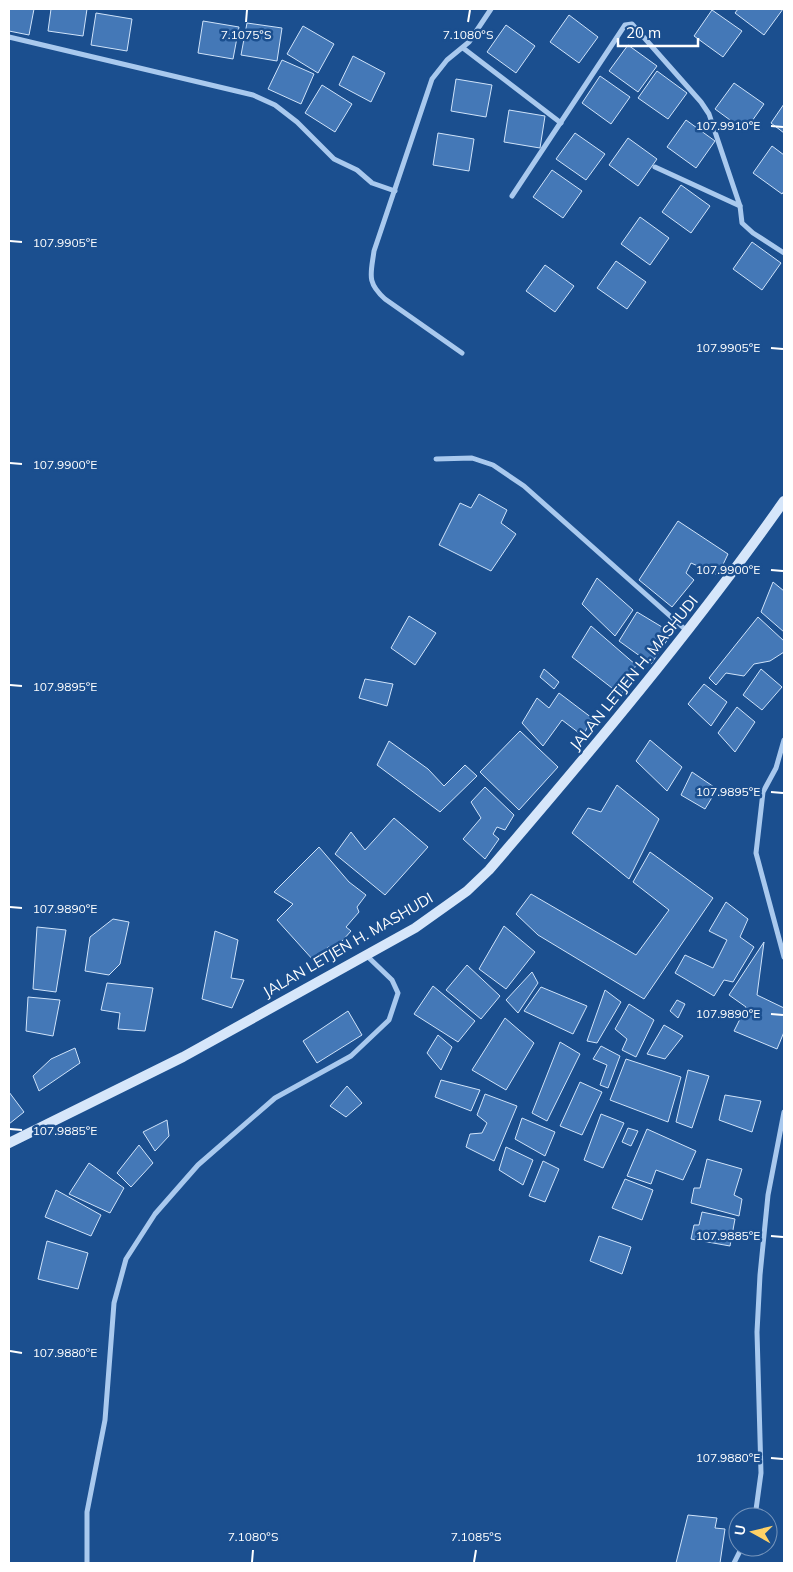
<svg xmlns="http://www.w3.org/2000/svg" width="793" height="1572" font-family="Mulish,sans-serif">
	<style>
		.building { fill: #4478b7; stroke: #cfe3fa }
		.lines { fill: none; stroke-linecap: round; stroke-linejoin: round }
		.street { stroke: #a9c9ee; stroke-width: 5 }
		.secondary { stroke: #d6e6fa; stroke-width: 10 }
		.ticks { fill: none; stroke: #fff; stroke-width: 2 }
		.labels { text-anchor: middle; stroke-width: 5; stroke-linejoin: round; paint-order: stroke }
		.street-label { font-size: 15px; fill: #fff; stroke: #1b4f8f }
		.ticks-label { font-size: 12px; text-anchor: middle; fill: #fff; stroke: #1b4f8f; stroke-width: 5; stroke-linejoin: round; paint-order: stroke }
	</style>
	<rect width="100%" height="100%" fill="#1b4f8f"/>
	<!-- building -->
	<g class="building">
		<polygon points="9,9 34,9 29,35 9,31"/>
		<polygon points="51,9 87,9 83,36 48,31"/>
		<polygon points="738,9 783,9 764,35 735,13"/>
		<polygon points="712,10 742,31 723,57 694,36"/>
		<polygon points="96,13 132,19 127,51 91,45"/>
		<polygon points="569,15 598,37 579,63 550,42"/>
		<polygon points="203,21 239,27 233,59 198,53"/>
		<polygon points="247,23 282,28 277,61 241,55"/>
		<polygon points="506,25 535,46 516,73 487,52"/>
		<polygon points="303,26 334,44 318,73 287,54"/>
		<polygon points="628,45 657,66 638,92 609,71"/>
		<polygon points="353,56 385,73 371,102 339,85"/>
		<polygon points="282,60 314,74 301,104 268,89"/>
		<polygon points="657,71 687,93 668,119 638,98"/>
		<polygon points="600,76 630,97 611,124 582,103"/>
		<polygon points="456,79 492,85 486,117 451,111"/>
		<polygon points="734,83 764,104 745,131 715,109"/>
		<polygon points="322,85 352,104 335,132 305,113"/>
		<polygon points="784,104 784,133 771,123"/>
		<polygon points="509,110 545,116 540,148 504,142"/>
		<polygon points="686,120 715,141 696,168 667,147"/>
		<polygon points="438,133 474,139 469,171 433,165"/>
		<polygon points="575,133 605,154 586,180 556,159"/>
		<polygon points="628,138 657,159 638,186 609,165"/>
		<polygon points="772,146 784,155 784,191 782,194 753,173"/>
		<polygon points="552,170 582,191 563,218 533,197"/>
		<polygon points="681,185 710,206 691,233 662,212"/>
		<polygon points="640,217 669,238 650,265 621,244"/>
		<polygon points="752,242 781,263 762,290 733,269"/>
		<polygon points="616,261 646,282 627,309 597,288"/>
		<polygon points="545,265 574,286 555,312 526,291"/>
		<polygon points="479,494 507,510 501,523 516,534 491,571 439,545 460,503 471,508"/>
		<polygon points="678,521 728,554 718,575 691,563 686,573 694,580 672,607 639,580"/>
		<polygon points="597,578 633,610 615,636 582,604"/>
		<polygon points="773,582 784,591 784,632 761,612"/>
		<polygon points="637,612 672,633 651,664 619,641"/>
		<polygon points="409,616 436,633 415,665 391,648"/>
		<polygon points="758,617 784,641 784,652 770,661 754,664 744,676 726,673 716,685 709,678"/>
		<polygon points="591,626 636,665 621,695 572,657"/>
		<polygon points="544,669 559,682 554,689 540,677"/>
		<polygon points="761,669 782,687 762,710 743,695"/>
		<polygon points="365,679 393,684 387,706 359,698"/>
		<polygon points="704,684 727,702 711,726 688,704"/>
		<polygon points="559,693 592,718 583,736 562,720 543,746 522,723 537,698 549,708"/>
		<polygon points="737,707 755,722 735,752 718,733"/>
		<polygon points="520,731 558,767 519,810 480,772"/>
		<polygon points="650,740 682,767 667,791 636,761"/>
		<polygon points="389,741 428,769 444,786 465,765 477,776 440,812 377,765"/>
		<polygon points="692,772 717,789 705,809 681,795"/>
		<polygon points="617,785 659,819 629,879 572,833 588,808 601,812"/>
		<polygon points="485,787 514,815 505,830 497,827 493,834 499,839 485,859 463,839 481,818 471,802"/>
		<polygon points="394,818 428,847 385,895 335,854 351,832 365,850"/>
		<polygon points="319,847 349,882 366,895 357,907 359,912 346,927 351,931 335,949 328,947 314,961 277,920 293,904 274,892"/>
		<polygon points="650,852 713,898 644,999 538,935 516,914 531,894 636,955 669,910 633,882"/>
		<polygon points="726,902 748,919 740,937 754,947 733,982 724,980 714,996 675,973 685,955 713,968 727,940 709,931"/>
		<polygon points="113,919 129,922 120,964 109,975 85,971 90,937"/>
		<polygon points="504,926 535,952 506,989 479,969"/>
		<polygon points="37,927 66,930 56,992 33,989"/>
		<polygon points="215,931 238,940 231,978 244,980 232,1008 202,999"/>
		<polygon points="764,942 757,995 784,1008 784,1032 777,1049 734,1031 746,1007 729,995"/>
		<polygon points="467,965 500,996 481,1019 446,990"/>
		<polygon points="532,972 538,983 518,1013 506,1000"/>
		<polygon points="107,983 153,988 145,1031 118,1029 120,1013 101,1010"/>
		<polygon points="433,986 475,1021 458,1042 414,1014"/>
		<polygon points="541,987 587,1006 573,1034 524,1011"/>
		<polygon points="605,990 621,1002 597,1043 587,1041"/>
		<polygon points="28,997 60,1000 53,1036 26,1031"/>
		<polygon points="677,1000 685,1004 678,1018 670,1011"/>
		<polygon points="629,1004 654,1020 636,1057 622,1050 627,1039 615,1029"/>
		<polygon points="348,1011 362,1035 317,1063 303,1041"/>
		<polygon points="505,1018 534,1043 506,1090 472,1070"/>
		<polygon points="664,1025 683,1036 665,1059 647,1054"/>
		<polygon points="438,1035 452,1047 441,1070 427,1053"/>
		<polygon points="560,1042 580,1054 547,1121 532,1113"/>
		<polygon points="601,1046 620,1056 608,1088 600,1085 607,1065 593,1059"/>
		<polygon points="75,1048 80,1063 39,1091 33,1076 51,1059"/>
		<polygon points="626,1059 681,1077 668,1122 610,1100"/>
		<polygon points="688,1070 709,1076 692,1128 676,1122"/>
		<polygon points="441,1080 480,1090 471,1111 435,1097"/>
		<polygon points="580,1082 602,1092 582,1135 560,1126"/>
		<polygon points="347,1086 362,1103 346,1117 330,1106"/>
		<polygon points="9,1092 24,1112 9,1124"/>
		<polygon points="485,1094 517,1106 494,1161 466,1147 470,1134 482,1133 487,1123 477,1115"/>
		<polygon points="725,1095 761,1101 752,1132 719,1120"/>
		<polygon points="601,1114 624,1123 603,1168 584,1160"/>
		<polygon points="522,1118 555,1132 545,1156 515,1139"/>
		<polygon points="167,1120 169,1136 155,1151 143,1132"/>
		<polygon points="628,1128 638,1131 631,1146 622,1142"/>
		<polygon points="647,1129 696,1151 683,1180 656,1170 651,1184 627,1176"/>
		<polygon points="139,1145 153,1163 131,1187 117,1173"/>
		<polygon points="506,1147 533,1160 523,1185 499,1170"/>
		<polygon points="707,1159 742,1169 734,1195 742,1199 739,1216 691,1203 694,1188 700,1188"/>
		<polygon points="543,1161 559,1169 545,1202 529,1196"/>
		<polygon points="89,1163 124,1188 110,1213 69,1194"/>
		<polygon points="625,1179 653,1190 642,1220 612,1208"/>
		<polygon points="56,1190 101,1215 91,1236 45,1217"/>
		<polygon points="702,1212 735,1219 730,1246 691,1239 694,1225 699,1225"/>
		<polygon points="599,1236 631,1247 622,1274 590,1261"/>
		<polygon points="47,1241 88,1253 78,1289 38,1279"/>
		<polygon points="688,1515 717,1518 715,1528 725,1529 720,1563 676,1563"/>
	</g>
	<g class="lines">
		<!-- street -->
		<g class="street">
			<polyline points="9,37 253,95 275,105 297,122 334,159 357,170 372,183 395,191"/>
			<polyline points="463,48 561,123"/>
			<polyline points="655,167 740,206"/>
			<polyline points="512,196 625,25 632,24 701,102 709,114 740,206 742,223 753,233 784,253"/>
			<path d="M462,353L385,299C366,282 371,274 374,251L432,79L447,60L469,42L491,9"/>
			<polyline points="436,459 472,458 493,465 524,486 687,631"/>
			<polyline points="784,740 776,768 763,792 756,853 784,957"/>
			<polyline points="755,1517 761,1473 757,1332 760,1275 768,1195 784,1112"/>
			<polyline points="87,1563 87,1512 105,1420 114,1303 126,1259 155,1214 198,1165 275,1098 351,1056 389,1020 398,993 392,980 365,954"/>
			<polyline points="734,1563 742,1547"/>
		</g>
		<!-- secondary -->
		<path class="secondary" d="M9,1143L183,1057L415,928L467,891L489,870C592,750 693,630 784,501"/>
	</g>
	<!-- ticks -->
	<path class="ticks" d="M246,22L247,10M468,22L470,10M771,126L783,127M10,241L22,242M771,348L783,349M10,463L22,464M771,570L783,571M10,685L22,686M771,792L783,793M10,907L22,908M771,1014L783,1015M10,1129L22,1130M771,1236L783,1237M10,1351L22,1353M771,1458L783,1459M252,1562L253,1550M474,1562L476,1550"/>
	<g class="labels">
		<!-- street labels -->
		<g class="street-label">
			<text transform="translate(634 673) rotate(-51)" y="5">JALAN LETJEN H. MASHUDI</text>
			<text transform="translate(348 945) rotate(-30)" y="5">JALAN LETJEN H. MASHUDI</text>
		</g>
	</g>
	<g class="ticks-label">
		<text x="246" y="39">7.1075°S</text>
		<text x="468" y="39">7.1080°S</text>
		<text x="728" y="130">107.9910°E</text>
		<text x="65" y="247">107.9905°E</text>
		<text x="728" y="352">107.9905°E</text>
		<text x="65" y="469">107.9900°E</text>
		<text x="728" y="574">107.9900°E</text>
		<text x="65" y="691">107.9895°E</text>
		<text x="728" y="796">107.9895°E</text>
		<text x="65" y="913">107.9890°E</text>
		<text x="728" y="1018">107.9890°E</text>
		<text x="65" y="1135">107.9885°E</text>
		<text x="728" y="1240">107.9885°E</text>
		<text x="65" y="1357">107.9880°E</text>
		<text x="728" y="1462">107.9880°E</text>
		<text x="253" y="1541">7.1080°S</text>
		<text x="476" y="1541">7.1085°S</text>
	</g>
	<!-- border -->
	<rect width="793" height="1572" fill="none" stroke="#ffffff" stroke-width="20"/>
	<!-- north arrow -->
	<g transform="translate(753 1532) rotate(278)"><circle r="24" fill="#1b4f8f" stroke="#7695bc"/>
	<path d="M0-4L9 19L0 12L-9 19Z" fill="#ffd166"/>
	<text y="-8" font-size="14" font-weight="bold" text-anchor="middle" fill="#ffffff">U</text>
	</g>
	<!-- scale -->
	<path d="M618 38v8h80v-8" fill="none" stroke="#ffffff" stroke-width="2.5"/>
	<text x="626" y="38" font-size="15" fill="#ffffff" stroke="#1b4f8f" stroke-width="4" paint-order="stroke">20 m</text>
</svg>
